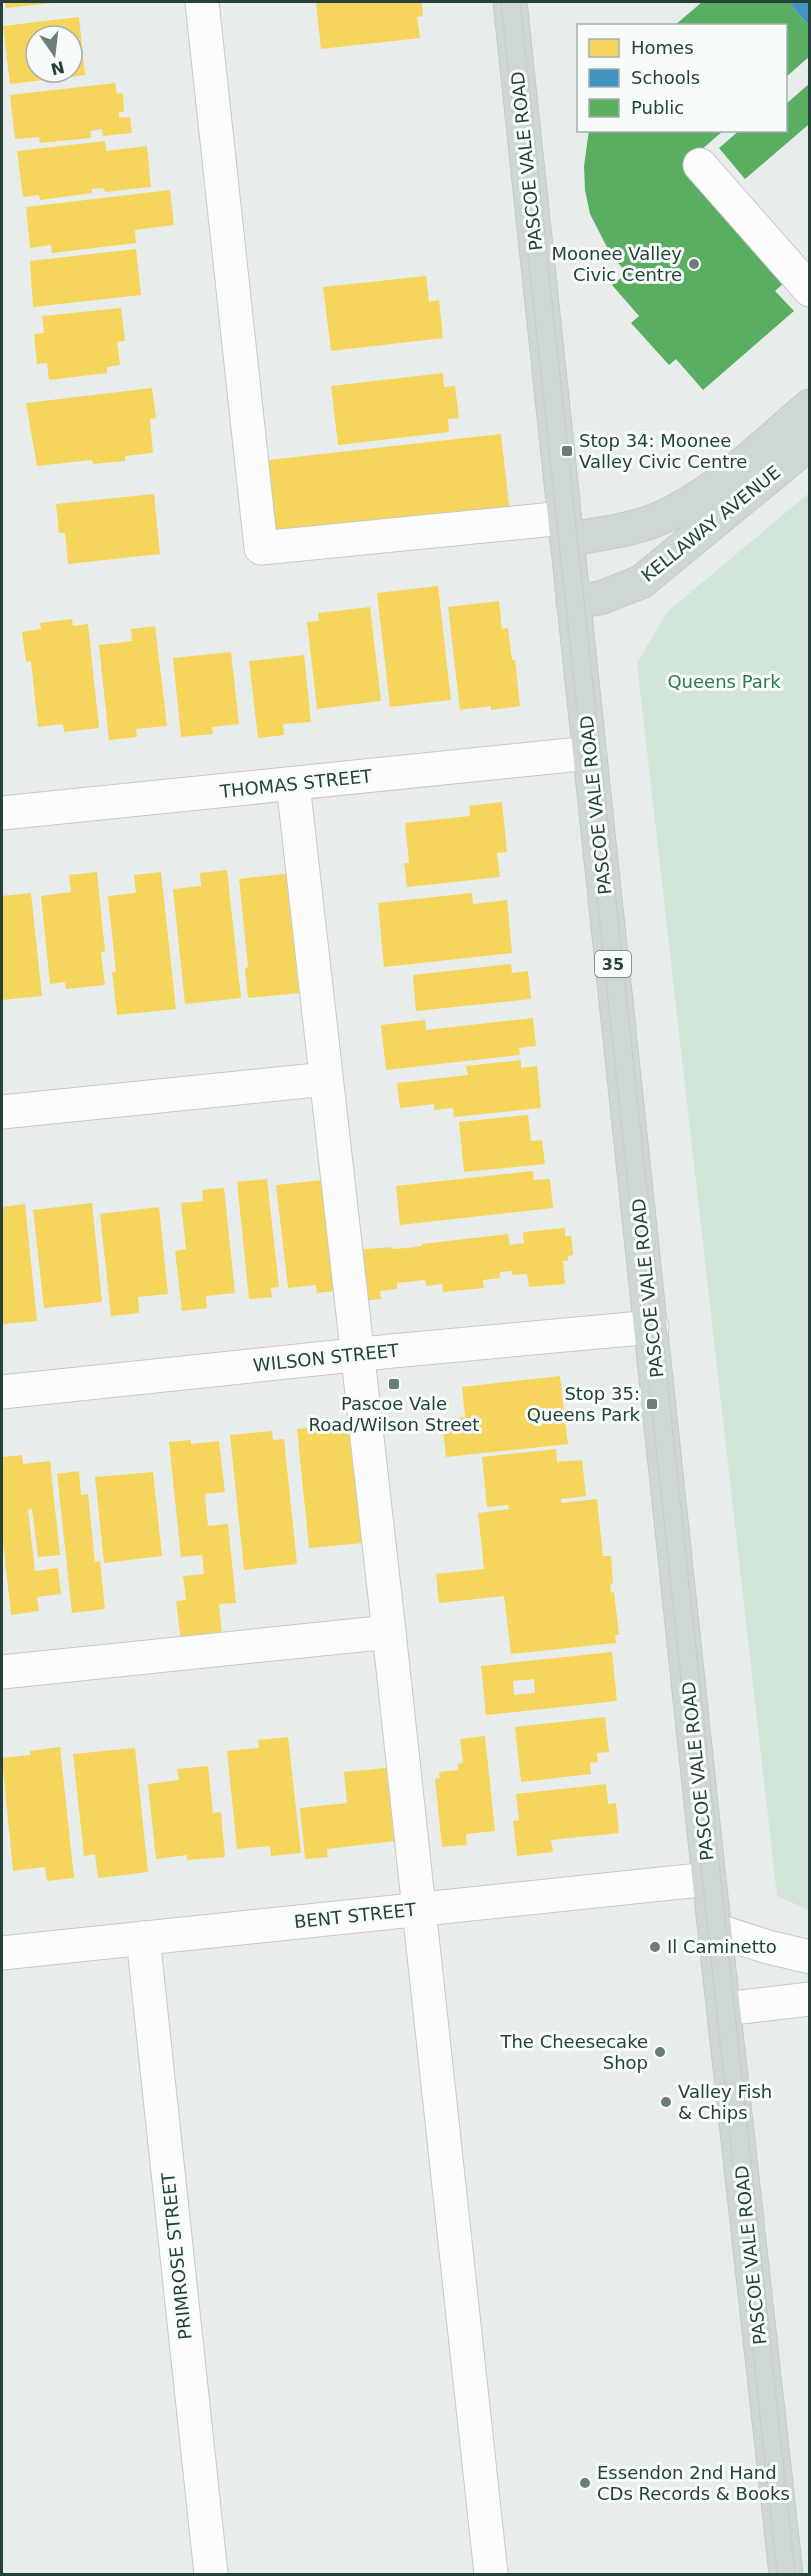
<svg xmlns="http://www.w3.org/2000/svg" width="811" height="2576" font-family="'DejaVu Sans',sans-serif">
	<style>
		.green { fill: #d1e6d8 }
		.homes { fill: #f6d55c; fill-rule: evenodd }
		.schools { fill: #4393c3 }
		.public { fill: #5aae61 }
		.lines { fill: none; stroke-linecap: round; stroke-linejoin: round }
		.minor-casing { stroke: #c5cac8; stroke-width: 35 }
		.major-casing { stroke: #c3ccc9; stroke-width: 35 }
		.minor { stroke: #fcfcfc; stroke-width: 33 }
		.major { stroke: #cfd7d5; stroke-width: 33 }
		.tram { stroke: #c9cdcc; stroke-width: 1.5 }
		.poi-dot { fill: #697e78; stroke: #f7fbf9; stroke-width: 2 }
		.labels { text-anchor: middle; stroke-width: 6; stroke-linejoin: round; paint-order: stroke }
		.shield { fill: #f7fbf9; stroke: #637a73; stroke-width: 1.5 }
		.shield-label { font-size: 16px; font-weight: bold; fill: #24423a }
		.street-label { font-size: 18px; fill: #24423a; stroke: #f7fbf9 }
		.poi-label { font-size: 18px; fill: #24423a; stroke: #f7fbf9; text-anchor: start }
		.park-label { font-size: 18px; fill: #2d7a4b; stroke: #f7fbf9 }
	</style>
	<rect width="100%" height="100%" fill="#e8edeb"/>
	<!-- green -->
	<polygon class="green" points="809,493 809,1910 777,1896 637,663 667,612"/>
	<!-- homes -->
	<g class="homes">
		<polygon points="5,2 51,2 51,3 6,8"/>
		<polygon points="316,2 422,2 423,16 417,17 420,38 321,49"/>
		<path d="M79,17L85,75L10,84L3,26ZM36,36H72V72H36Z"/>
		<polygon points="115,83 117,94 123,93 124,112 119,112 119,118 130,117 132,133 103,136 102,129 90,131 91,138 40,143 39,137 15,139 10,95"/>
		<polygon points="105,141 106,151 147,146 151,187 105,192 104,188 92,189 92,193 40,200 39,195 23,197 17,151"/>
		<polygon points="170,190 174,225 135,230 136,243 52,253 51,245 30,248 26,207"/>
		<polygon points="136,249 141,295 33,307 30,261"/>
		<polygon points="426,276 429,302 439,300 443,338 331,351 323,287"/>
		<polygon points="121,308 125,341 117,342 120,365 107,367 107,373 49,380 47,363 37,364 34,334 44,333 42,316"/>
		<polygon points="443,373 444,387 455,386 459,418 448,419 449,432 338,445 331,386"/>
		<polygon points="152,388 156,418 150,419 153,453 125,456 125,461 93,464 92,460 37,466 26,403"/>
		<polygon points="501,434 510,514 268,541 259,461"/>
		<polygon points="154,494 160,554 68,564 65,533 59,533 56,504"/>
		<polygon points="438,586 451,700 390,707 377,593"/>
		<polygon points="499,601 502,629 508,628 512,660 515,660 520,706 491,710 491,706 460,710 448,607"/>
		<polygon points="370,607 381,701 317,709 307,622 319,621 318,613"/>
		<polygon points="72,619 73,626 88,624 99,728 64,732 63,724 38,727 31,661 26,662 22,632 41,629 40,623"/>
		<polygon points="155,626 167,726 136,729 137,737 109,740 99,645 132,641 131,629"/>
		<polygon points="231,652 239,724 212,727 213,734 181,737 173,658"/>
		<polygon points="304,655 311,722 283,724 284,735 258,738 249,661"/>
		<polygon points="502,802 507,852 497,853 500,877 407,887 404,863 409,863 405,823 470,816 469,806"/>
		<polygon points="227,870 241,998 185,1004 173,889 201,886 200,873"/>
		<polygon points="97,872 105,951 101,952 105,985 66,989 65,982 50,984 41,896 71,892 69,875"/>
		<polygon points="161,872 176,1009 117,1015 112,972 116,972 108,896 136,893 134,875"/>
		<polygon points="293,873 303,964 296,964 299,993 248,998 245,968 248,967 239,879"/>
		<polygon points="31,893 42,996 2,1000 2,896"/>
		<polygon points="472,893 473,904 507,900 512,953 384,967 378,903"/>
		<polygon points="511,964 512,973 528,971 531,999 416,1011 413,975"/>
		<polygon points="533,1018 536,1046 519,1048 520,1055 386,1070 381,1025 425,1020 426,1030"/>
		<polygon points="521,1060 521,1068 537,1066 541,1108 454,1117 453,1108 434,1110 434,1104 400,1108 397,1083 468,1075 466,1066"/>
		<polygon points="528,1115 531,1141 542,1140 545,1164 464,1172 459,1122"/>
		<polygon points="533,1171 534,1180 550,1179 553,1208 400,1225 396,1186"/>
		<polygon points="267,1179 279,1287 271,1288 272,1297 249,1299 237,1182"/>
		<polygon points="332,1179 344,1290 317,1293 316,1285 288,1288 276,1185"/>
		<polygon points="224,1188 235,1293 206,1296 207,1308 182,1311 175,1251 186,1249 181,1203 203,1201 202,1190"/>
		<polygon points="92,1203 102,1302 44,1308 33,1210"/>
		<polygon points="25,1204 37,1321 2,1324 2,1207"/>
		<polygon points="159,1207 168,1294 138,1297 139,1313 111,1316 100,1214"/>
		<polygon points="565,1228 565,1236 571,1236 573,1255 568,1256 568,1261 563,1261 565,1284 529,1287 527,1274 512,1275 512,1271 500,1272 500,1278 483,1280 484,1288 443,1292 442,1284 426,1286 425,1280 397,1283 397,1289 380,1291 381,1299 359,1301 354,1250 393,1247 393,1249 407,1248 422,1246 422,1244 508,1234 510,1245 524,1243 523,1232"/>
		<polygon points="560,1376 568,1444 446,1457 442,1420 465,1417 462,1387"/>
		<polygon points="350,1423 363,1543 309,1548 297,1429"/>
		<polygon points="272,1431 273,1440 284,1439 297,1564 244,1570 230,1435"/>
		<polygon points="191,1440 191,1444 219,1441 225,1492 205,1494 208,1526 228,1524 236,1603 219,1604 222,1636 181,1641 176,1601 186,1600 183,1576 204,1574 202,1555 181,1557 169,1442"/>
		<polygon points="556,1449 557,1462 582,1460 586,1496 561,1499 561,1503 597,1499 603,1556 611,1556 613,1584 610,1585 611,1593 614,1592 619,1635 615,1635 616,1643 511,1654 504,1596 439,1603 436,1574 484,1569 478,1513 509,1509 508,1505 487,1507 482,1457"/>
		<polygon points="22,1455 23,1464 50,1461 60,1555 38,1557 32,1509 28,1510 35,1571 58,1568 61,1594 37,1597 39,1611 11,1615 2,1532 2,1457"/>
		<polygon points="79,1471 81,1495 88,1494 95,1562 100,1561 105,1609 72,1613 57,1474"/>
		<polygon points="153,1472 162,1556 104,1563 95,1477"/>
		<path d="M612,1652L617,1701L486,1715L481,1666ZM534,1679L535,1693L514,1695L513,1681Z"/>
		<polygon points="605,1717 609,1752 597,1753 598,1762 590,1763 591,1774 521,1782 515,1727"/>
		<polygon points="485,1736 495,1831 466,1834 467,1845 442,1847 435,1779 440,1778 439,1772 458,1770 458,1764 463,1763 460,1739"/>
		<polygon points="288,1737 301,1853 271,1856 270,1846 237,1849 227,1751 259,1748 258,1740"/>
		<polygon points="60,1747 74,1878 47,1881 45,1867 13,1871 2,1758 30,1755 30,1751"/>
		<polygon points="135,1748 148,1872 98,1878 95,1854 84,1856 73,1754"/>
		<polygon points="208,1766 213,1813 221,1812 225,1857 187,1860 187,1855 156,1859 148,1784 179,1780 177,1769"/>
		<polygon points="396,1767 402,1820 392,1821 395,1841 327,1849 328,1857 305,1859 300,1808 347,1803 344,1772"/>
		<polygon points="606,1784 608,1804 616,1803 619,1833 551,1840 553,1852 517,1856 513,1821 519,1820 516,1794"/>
	</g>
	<!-- schools -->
	<polygon class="schools" points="788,2 810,2 810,27"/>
	<!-- public -->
	<g class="public">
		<polygon points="702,2 788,2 810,27 810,56 786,77 786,26 674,26"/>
		<polygon points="810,83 810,127 808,125 745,179 719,148 740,130 786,130 786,104"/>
		<polygon points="589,130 724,130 684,165 785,282 775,291 794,311 703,390 676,359 669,365 631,323 639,316 612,285 627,273 611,255 590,214 585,190 584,166"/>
	</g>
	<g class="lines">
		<!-- minor casing -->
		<g class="minor-casing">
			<g id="minor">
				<polyline points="202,2 261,548 564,518"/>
				<polyline points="700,165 810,290"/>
				<polyline points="293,784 389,1632 491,2574"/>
				<polyline points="2,813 590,753"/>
				<polyline points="2,1112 326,1079"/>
				<polyline points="2,1392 392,1351 652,1327"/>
				<polyline points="2,1672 389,1632"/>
				<polyline points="715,1930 768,1947 810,1957"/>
				<polyline points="143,1938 211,2574"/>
				<polyline points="2,1953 709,1879"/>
				<polyline points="724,2009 810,1999"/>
			</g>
		</g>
		<!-- major casing -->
		<g class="major-casing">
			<g id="major">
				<polyline points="510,2 709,1879 786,2574"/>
				<path d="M567,540C597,534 628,531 656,520C713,497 763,445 810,406"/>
				<polyline points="573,602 600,598 641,582 810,443"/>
			</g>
		</g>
		<!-- minor -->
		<use href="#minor" class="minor"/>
		<!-- major -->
		<use href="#major" class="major"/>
		<!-- tram -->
		<g class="tram">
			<polyline points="501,2 777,2574"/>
			<polyline points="520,2 795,2574"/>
		</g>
	</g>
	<!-- markers -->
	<g class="poi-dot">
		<circle cx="694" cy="264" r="6"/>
		<rect x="561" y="445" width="12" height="12" rx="3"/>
		<rect x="388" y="1378" width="12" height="12" rx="3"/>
		<rect x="646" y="1398" width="12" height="12" rx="3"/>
		<circle cx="655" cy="1947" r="6"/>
		<circle cx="660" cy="2052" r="6"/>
		<circle cx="666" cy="2102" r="6"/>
		<circle cx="585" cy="2483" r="6"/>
	</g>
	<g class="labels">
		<!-- shield labels -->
		<rect class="shield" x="595" y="951" width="36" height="26" rx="4.5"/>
		<g class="shield-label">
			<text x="613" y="970">35</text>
		</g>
		<!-- street labels -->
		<g class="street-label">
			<text transform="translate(527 161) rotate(-96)" y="6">PASCOE VALE ROAD</text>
			<text transform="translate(711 524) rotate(-39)" y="6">KELLAWAY AVENUE</text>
			<text transform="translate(296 784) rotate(-6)" y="6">THOMAS STREET</text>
			<text transform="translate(596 805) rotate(-96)" y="6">PASCOE VALE ROAD</text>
			<text transform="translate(648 1288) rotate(-96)" y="6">PASCOE VALE ROAD</text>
			<text transform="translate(326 1358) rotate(-6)" y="6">WILSON STREET</text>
			<text transform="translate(698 1771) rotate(-96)" y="6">PASCOE VALE ROAD</text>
			<text transform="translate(355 1916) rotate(-6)" y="6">BENT STREET</text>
			<text transform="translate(751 2255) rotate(-96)" y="6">PASCOE VALE ROAD</text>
			<text transform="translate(177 2256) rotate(-96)" y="6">PRIMROSE STREET</text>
		</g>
		<!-- poi labels -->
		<g class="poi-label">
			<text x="682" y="260" text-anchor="end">Moonee Valley<tspan x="682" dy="21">Civic Centre</tspan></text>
			<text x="579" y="447">Stop 34: Moonee<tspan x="579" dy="21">Valley Civic Centre</tspan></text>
			<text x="640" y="1400" text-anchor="end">Stop 35:<tspan x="640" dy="21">Queens Park</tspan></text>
			<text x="394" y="1410" text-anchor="middle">Pascoe Vale<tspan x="394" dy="21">Road/Wilson Street</tspan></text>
			<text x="667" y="1953">Il Caminetto</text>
			<text x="648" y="2048" text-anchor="end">The Cheesecake<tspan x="648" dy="21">Shop</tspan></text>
			<text x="678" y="2098">Valley Fish<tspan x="678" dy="21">&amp; Chips</tspan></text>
			<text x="597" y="2479">Essendon 2nd Hand<tspan x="597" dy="21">CDs Records &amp; Books</tspan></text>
		</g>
		<!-- park labels -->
		<g class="park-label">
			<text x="724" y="688">Queens Park</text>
		</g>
	</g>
	<!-- border -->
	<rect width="811" height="2576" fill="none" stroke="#24423a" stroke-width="6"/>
	<!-- legend -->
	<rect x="577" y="24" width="210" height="108" fill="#f7fbf9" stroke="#a3b1ad" stroke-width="1.5"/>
	<rect x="589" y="39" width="30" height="18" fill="#f6d55c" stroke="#a3b1ad" stroke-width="1.5"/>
	<text x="631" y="54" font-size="18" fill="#24423a">Homes</text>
	<rect x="589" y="69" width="30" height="18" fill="#4393c3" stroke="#a3b1ad" stroke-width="1.5"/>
	<text x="631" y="84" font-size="18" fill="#24423a">Schools</text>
	<rect x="589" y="99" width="30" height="18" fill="#5aae61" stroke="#a3b1ad" stroke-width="1.5"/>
	<text x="631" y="114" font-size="18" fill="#24423a">Public</text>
	<!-- north arrow -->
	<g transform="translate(54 54) rotate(166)"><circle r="28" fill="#f7fbf9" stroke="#a3b1ad" stroke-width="1.5"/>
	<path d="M0-4.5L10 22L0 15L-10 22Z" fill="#697e78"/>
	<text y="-9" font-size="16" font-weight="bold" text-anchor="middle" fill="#24423a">N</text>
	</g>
</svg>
